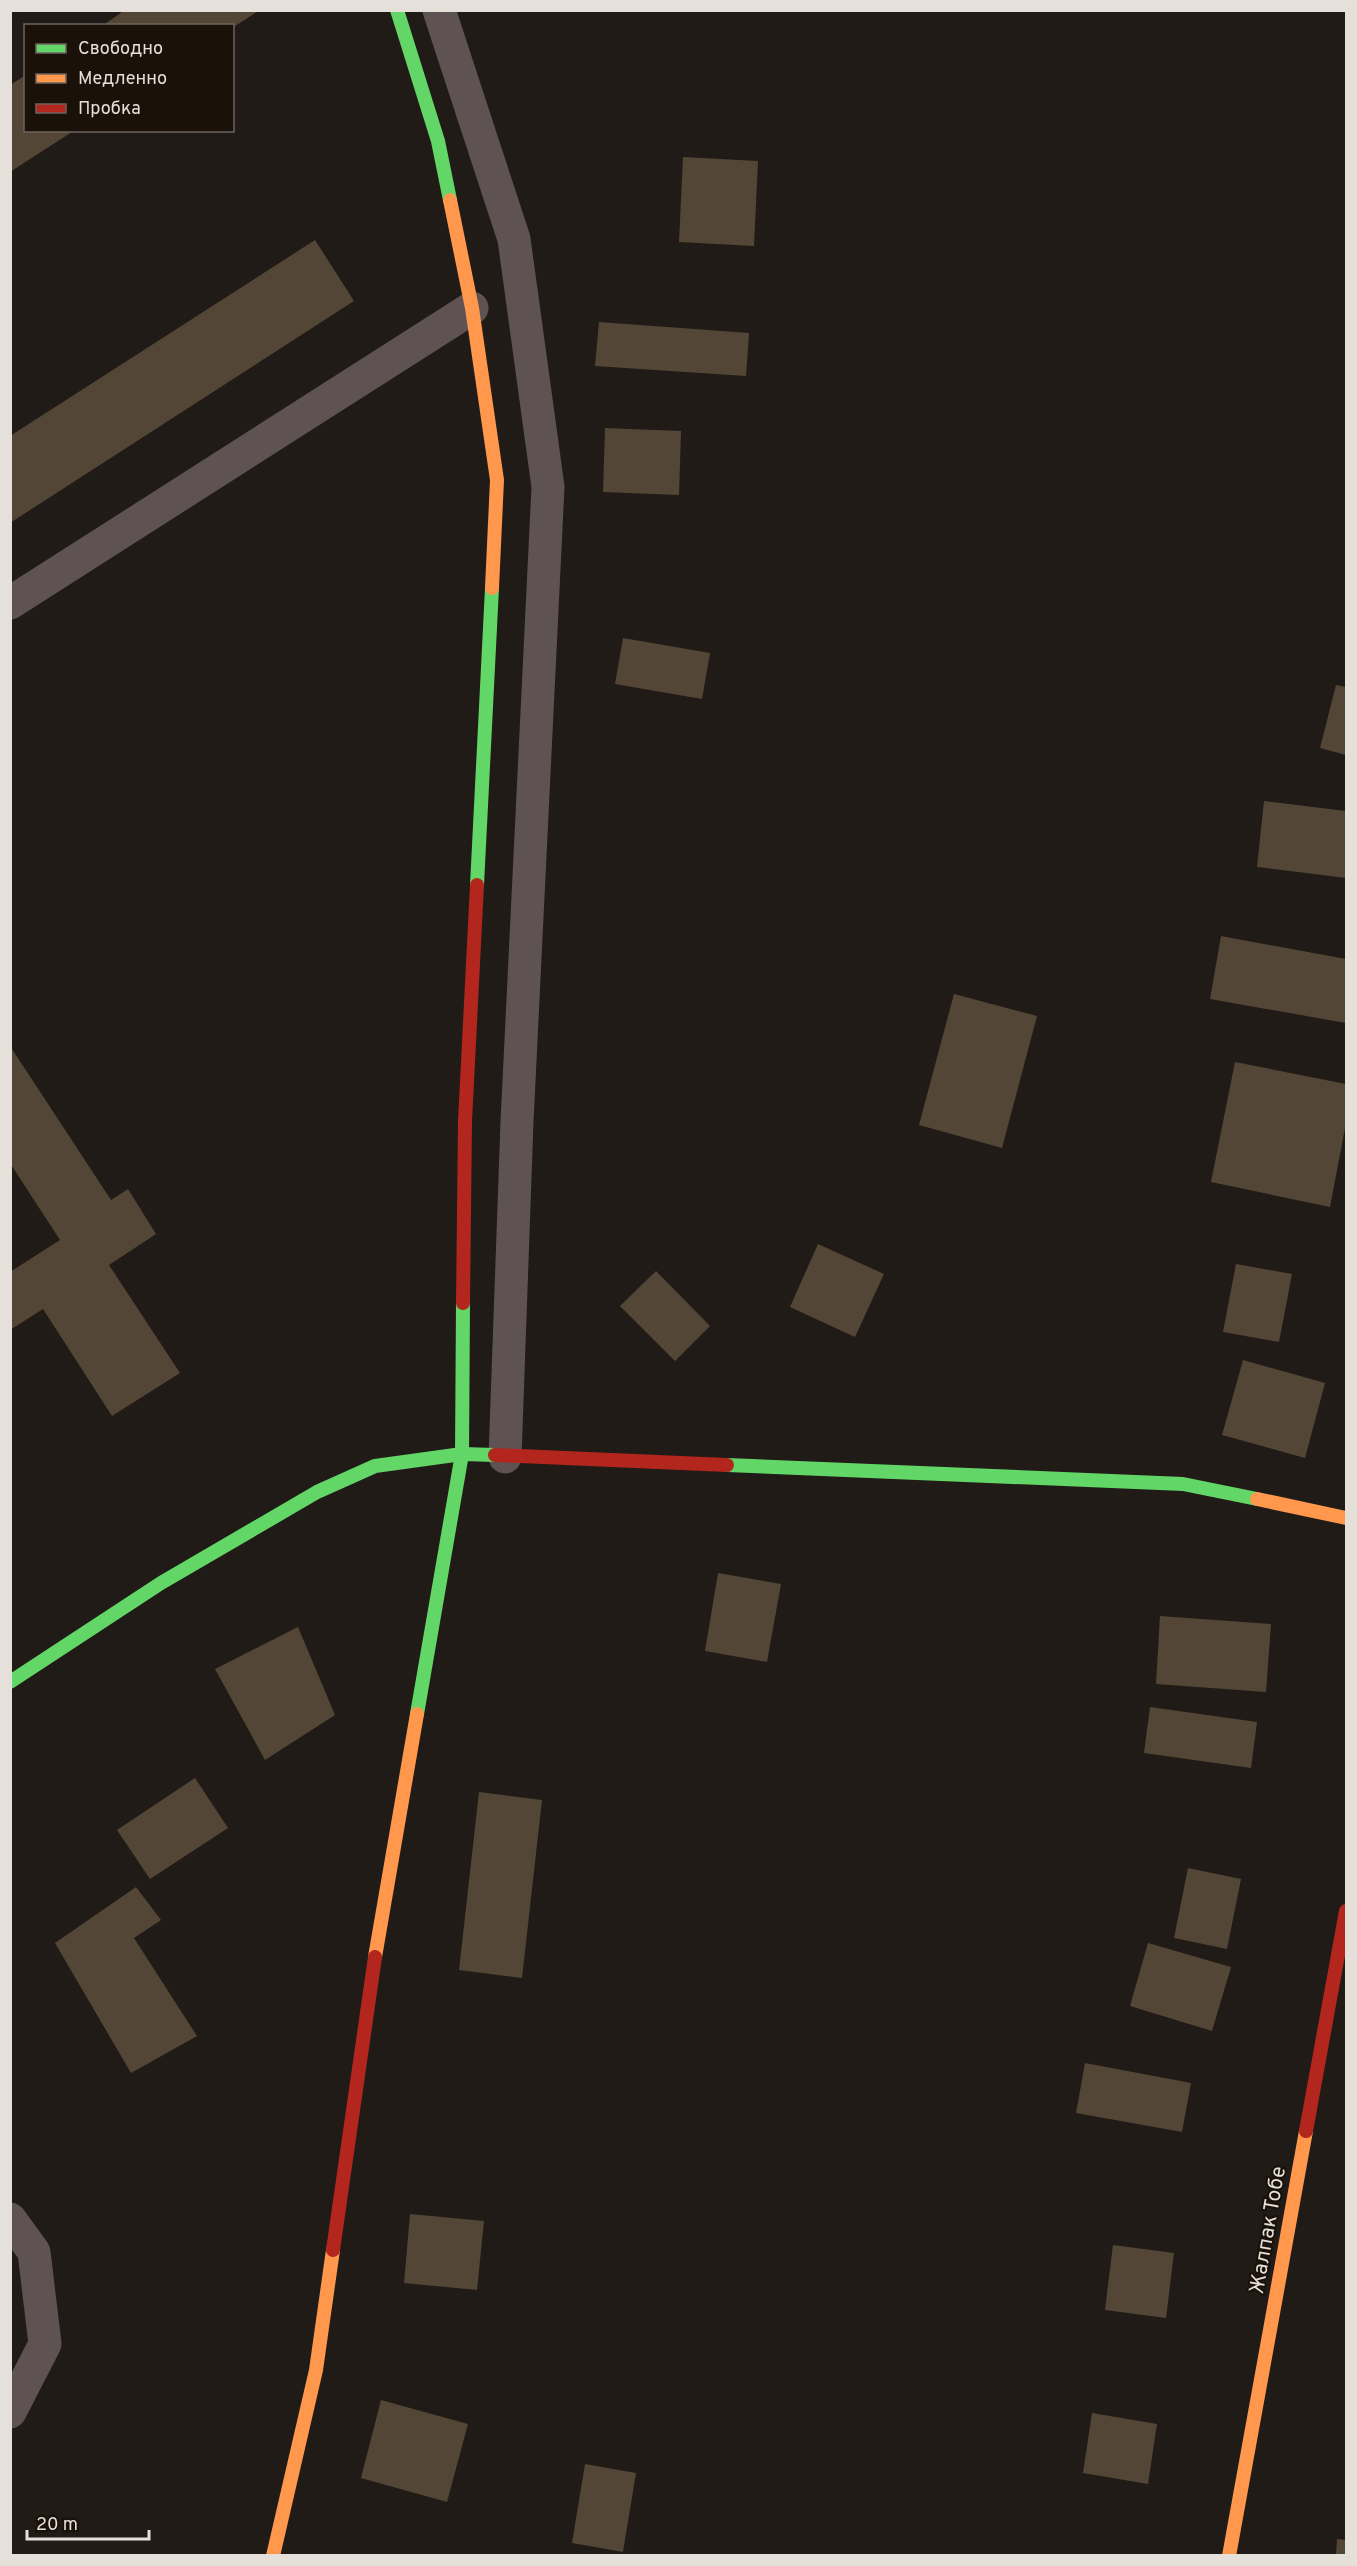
<svg xmlns="http://www.w3.org/2000/svg" width="1357" height="2566" font-family="Overpass,sans-serif">
	<style>
		.building { fill: #544636 }
		.lines { fill: none; stroke-linecap: round; stroke-linejoin: round }
		.street { stroke: #5e5252; stroke-width: 33 }
		.fast { stroke: #63d668; stroke-width: 14 }
		.slow { stroke: #ff974d; stroke-width: 14 }
		.jam { stroke: #b3261e; stroke-width: 14 }
		.labels { text-anchor: middle; stroke-width: 4.5; stroke-linejoin: round; paint-order: stroke }
		.street-label { font-size: 21px; fill: #e6e0da; stroke: #1a1209 }
	</style>
	<rect width="100%" height="100%" fill="#201b16"/>
	<!-- building -->
	<g class="building">
		<polygon points="125,10 260,10 232,28 232,26 102,26"/>
		<polygon points="26,75 26,130 75,130 10,172 10,85"/>
		<polygon points="683,157 758,161 754,246 679,242"/>
		<polygon points="315,240 354,301 10,523 10,436"/>
		<polygon points="599,322 749,333 746,376 595,366"/>
		<polygon points="605,428 681,431 679,495 603,492"/>
		<polygon points="623,638 710,653 702,699 615,684"/>
		<polygon points="1336,685 1346,687 1346,755 1320,748"/>
		<polygon points="1264,801 1346,811 1346,878 1257,867"/>
		<polygon points="1221,936 1346,959 1346,1023 1210,999"/>
		<polygon points="954,994 1037,1016 1002,1148 919,1125"/>
		<polygon points="10,1046 111,1200 128,1189 156,1234 109,1265 180,1373 112,1416 43,1309 10,1330 10,1272 60,1240 10,1163"/>
		<polygon points="1235,1062 1346,1084 1346,1123 1330,1207 1211,1182"/>
		<polygon points="818,1244 884,1274 855,1337 790,1307"/>
		<polygon points="1236,1264 1292,1274 1279,1342 1223,1332"/>
		<polygon points="656,1271 710,1326 675,1361 620,1306"/>
		<polygon points="1243,1360 1325,1383 1305,1458 1222,1435"/>
		<polygon points="718,1573 781,1584 767,1662 705,1651"/>
		<polygon points="1160,1616 1271,1624 1266,1692 1156,1684"/>
		<polygon points="298,1627 335,1715 265,1760 215,1669"/>
		<polygon points="1150,1707 1257,1722 1251,1768 1144,1753"/>
		<polygon points="195,1778 228,1828 150,1879 117,1830"/>
		<polygon points="479,1792 542,1800 522,1978 459,1970"/>
		<polygon points="1188,1868 1241,1879 1227,1949 1174,1938"/>
		<polygon points="136,1887 161,1920 134,1938 197,2036 131,2073 55,1943"/>
		<polygon points="1148,1943 1231,1967 1212,2031 1130,2006"/>
		<polygon points="1085,2063 1191,2083 1182,2132 1076,2113"/>
		<polygon points="410,2214 484,2221 477,2290 404,2283"/>
		<polygon points="1113,2245 1174,2253 1166,2318 1105,2310"/>
		<polygon points="381,2400 468,2424 447,2502 361,2478"/>
		<polygon points="1092,2413 1157,2424 1148,2484 1083,2473"/>
		<polygon points="585,2464 636,2473 623,2552 572,2543"/>
		<polygon points="1337,2539 1346,2540 1346,2556 1336,2556"/>
	</g>
	<g class="lines">
		<!-- street -->
		<g class="street">
			<polyline points="439,10 514,239 548,487 517,1122 505,1457"/>
			<polyline points="10,603 472,308"/>
			<polyline points="10,2219 34,2252 45,2344 10,2412"/>
		</g>
		<!-- fast -->
		<g class="fast">
			<polyline points="397,10 438,141 450,200"/>
			<polyline points="477,885 492,588"/>
			<polyline points="727,1465 1183,1484 1257,1499"/>
			<polyline points="10,1682 161,1583 317,1492 375,1466 462,1454 495,1455"/>
			<polyline points="417,1714 462,1454 463,1303"/>
		</g>
		<!-- slow -->
		<g class="slow">
			<polyline points="450,200 472,308 497,480 492,588"/>
			<polyline points="1257,1499 1346,1518"/>
			<polyline points="375,1957 417,1714"/>
			<polyline points="273,2556 316,2370 333,2250"/>
			<polyline points="1229,2556 1306,2131"/>
		</g>
		<!-- jam -->
		<g class="jam">
			<polyline points="463,1303 465,1121 477,885"/>
			<polyline points="495,1455 727,1465"/>
			<polyline points="1306,2131 1346,1911"/>
			<polyline points="333,2250 375,1957"/>
		</g>
	</g>
	<g class="labels">
		<!-- street labels -->
		<g class="street-label">
			<text transform="translate(1267 2230) rotate(-80)" y="7">Жалпак Тобе</text>
		</g>
	</g>
	<!-- border -->
	<rect width="1357" height="2566" fill="none" stroke="#e6e0da" stroke-width="24"/>
	<!-- legend -->
	<rect x="24" y="24" width="210" height="108" fill="#1a1209" stroke="#6c645d" stroke-width="1.5"/>
	<rect x="36" y="44" width="30" height="9" fill="#63d668" stroke="#6c645d" stroke-width="1.5"/>
	<text x="78" y="54" font-size="18" fill="#e6e0da">Свободно</text>
	<rect x="36" y="74" width="30" height="9" fill="#ff974d" stroke="#6c645d" stroke-width="1.5"/>
	<text x="78" y="84" font-size="18" fill="#e6e0da">Медленно</text>
	<rect x="36" y="104" width="30" height="9" fill="#b3261e" stroke="#6c645d" stroke-width="1.5"/>
	<text x="78" y="114" font-size="18" fill="#e6e0da">Пробка</text>
	<!-- scale -->
	<path d="M27 2530v9h122v-9" fill="none" stroke="#e6e0da" stroke-width="3"/>
	<text x="36" y="2530" font-size="18" fill="#e6e0da" stroke="#1a1209" stroke-width="4.5" paint-order="stroke">20 m</text>
</svg>
